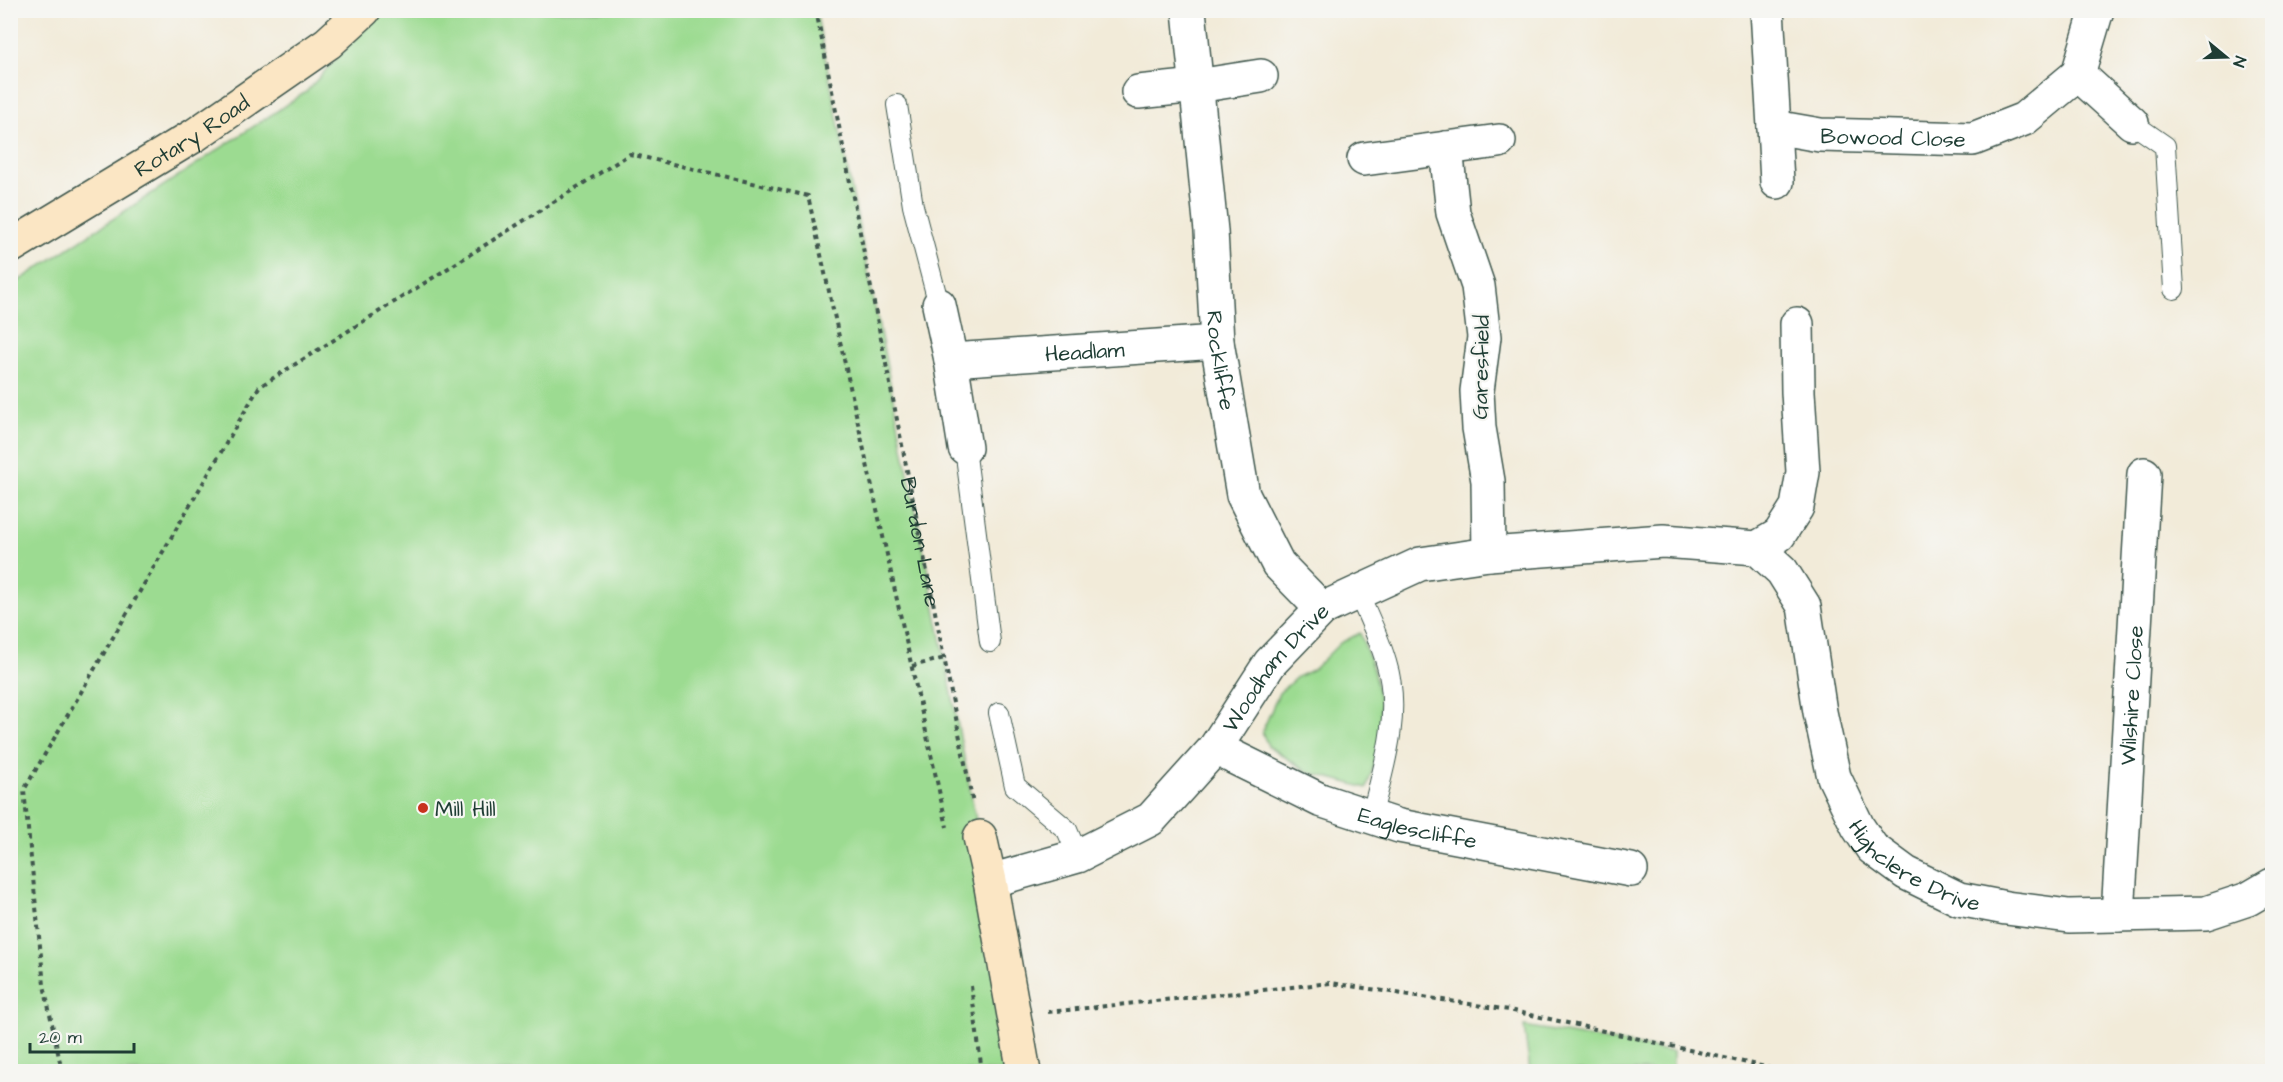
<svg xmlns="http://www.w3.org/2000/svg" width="2283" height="1082" font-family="'Architects Daughter',sans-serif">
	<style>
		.green { fill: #9cdb91; stroke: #5e8c62; stroke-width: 1.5 }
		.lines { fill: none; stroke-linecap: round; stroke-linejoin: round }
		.lane-casing { stroke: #3f574d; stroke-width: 22 }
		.street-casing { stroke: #3f574d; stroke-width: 36 }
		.secondary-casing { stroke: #3f574d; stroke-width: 36 }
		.path { stroke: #3f574d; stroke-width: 4; stroke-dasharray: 4.5 4.5; stroke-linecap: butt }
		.lane { stroke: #fff; stroke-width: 20 }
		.street { stroke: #fff; stroke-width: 33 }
		.secondary { stroke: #fbe6c4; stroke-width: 33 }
		.poi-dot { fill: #c8321e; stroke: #f6f6f2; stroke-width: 2 }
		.labels { text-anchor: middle; stroke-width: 4.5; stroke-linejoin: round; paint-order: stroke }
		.street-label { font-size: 22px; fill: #1f3d34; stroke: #f6f6f2 }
		.poi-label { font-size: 22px; fill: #1f3d34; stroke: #f6f6f2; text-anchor: start }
	</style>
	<rect width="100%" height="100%" fill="#f6f6f2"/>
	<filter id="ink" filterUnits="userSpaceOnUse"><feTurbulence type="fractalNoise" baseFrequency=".0167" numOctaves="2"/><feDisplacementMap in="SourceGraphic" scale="12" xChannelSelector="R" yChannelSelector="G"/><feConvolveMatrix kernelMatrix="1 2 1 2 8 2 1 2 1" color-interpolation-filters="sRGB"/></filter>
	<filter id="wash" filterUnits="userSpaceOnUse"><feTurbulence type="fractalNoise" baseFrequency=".008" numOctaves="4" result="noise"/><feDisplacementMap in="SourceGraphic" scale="24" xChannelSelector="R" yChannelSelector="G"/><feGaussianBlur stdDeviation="1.35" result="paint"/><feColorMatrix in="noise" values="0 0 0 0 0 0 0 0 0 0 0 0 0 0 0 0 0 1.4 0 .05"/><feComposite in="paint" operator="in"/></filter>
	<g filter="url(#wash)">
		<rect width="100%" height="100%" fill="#f2ebd9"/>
		<!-- green -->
		<g class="green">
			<polygon points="379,11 816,11 945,658 1024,1071 11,1072 11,286 306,92"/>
			<path d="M1360,633C1373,666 1384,701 1380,738C1378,754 1371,772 1367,788L1308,772L1268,746L1262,732L1279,693L1297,677L1314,669L1340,643Z"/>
			<polygon points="1524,1026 1673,1052 1673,1067 1702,1068 1703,1071 1530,1071"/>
		</g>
	</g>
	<g filter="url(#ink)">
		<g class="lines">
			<!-- lane casing -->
			<g class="lane-casing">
				<g id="lane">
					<polyline points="897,105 913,206 939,305"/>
					<polyline points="2132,123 2165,146 2174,289"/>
					<polyline points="965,448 990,642"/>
					<path d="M1358,593C1368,615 1379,638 1386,662C1402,713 1384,767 1371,817"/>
					<polyline points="999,713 1015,786 1067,830 1078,856"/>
				</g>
			</g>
			<!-- street casing -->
			<g class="street-casing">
				<g id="street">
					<path id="s2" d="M1189,10L1211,231L1217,342L1243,495L1278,564L1322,609"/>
					<path id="s3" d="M1767,10L1774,127L1820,135L1973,139L2024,119L2078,74L2097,10"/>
					<polyline points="2078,74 2132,123"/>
					<polyline points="1138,92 1197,86 1261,76"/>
					<polyline points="1774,127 1777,182"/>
					<polyline points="1446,148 1453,213 1478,286 1484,337 1477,391 1479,428 1488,481 1489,554"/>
					<polyline points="1364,159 1499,141"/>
					<polyline points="939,305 951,360 965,448"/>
					<path id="s4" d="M951,360L1217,342"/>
					<path id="s5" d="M1757,548L1782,571L1804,606L1820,712L1834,777L1858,827L1872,848L1906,873L1959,899L2006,908L2069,916L2206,913L2248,899L2272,885"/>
					<path id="s6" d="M1215,748L1320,800L1399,826L1631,870"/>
					<path id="s7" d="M990,881L1078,856L1151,819L1215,748L1270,663L1322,609L1420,564L1489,554L1663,541L1757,548L1779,535L1797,507L1803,472L1798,392L1797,324"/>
					<path id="s8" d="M2118,915L2144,474"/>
				</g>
			</g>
			<!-- secondary casing -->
			<g class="secondary-casing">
				<g id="secondary">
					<path id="s9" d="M10,247L195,135L328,43L364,10"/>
					<polyline points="980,837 990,881 1024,1072"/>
				</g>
			</g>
			<!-- path -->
			<g class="path">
				<path id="s1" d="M816,10L973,804"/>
				<polyline points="912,666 945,658"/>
				<polyline points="971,986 982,1072"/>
				<polyline points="1048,1012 1331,983 1509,1010 1788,1072"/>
				<polyline points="62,1072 44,985 24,790 259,387 630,154 808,196 947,827"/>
			</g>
			<!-- lane -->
			<use href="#lane" class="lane"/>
			<!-- street -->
			<use href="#street" class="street"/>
			<!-- secondary -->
			<use href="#secondary" class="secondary"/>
		</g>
	</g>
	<!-- markers -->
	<circle class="poi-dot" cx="423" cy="808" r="6"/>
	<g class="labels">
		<!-- street labels -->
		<g class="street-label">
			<text dy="8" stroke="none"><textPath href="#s9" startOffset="213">Rotary Road</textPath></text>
			<text dy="8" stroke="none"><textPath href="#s3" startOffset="237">Bowood Close</textPath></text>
			<text dy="8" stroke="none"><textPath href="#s4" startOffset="134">Headlam</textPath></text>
			<text dy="8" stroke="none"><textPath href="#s2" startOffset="352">Rockliffe</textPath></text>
			<text transform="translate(1480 367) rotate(-89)" y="8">Garesfield</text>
			<text dy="8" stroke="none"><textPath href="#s1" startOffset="542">Burdon Lane</textPath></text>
			<text dy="8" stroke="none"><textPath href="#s7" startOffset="370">Woodham Drive</textPath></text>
			<text dy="8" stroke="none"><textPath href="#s8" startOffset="220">Wilshire Close</textPath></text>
			<text dy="8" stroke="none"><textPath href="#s6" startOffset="219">Eaglescliffe</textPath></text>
			<text dy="8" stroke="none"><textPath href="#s5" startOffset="375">Highclere Drive</textPath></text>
		</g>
		<!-- poi labels -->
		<g class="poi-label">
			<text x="435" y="816">Mill Hill</text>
		</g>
	</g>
	<!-- margin -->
	<rect width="2283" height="1082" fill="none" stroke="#f6f6f2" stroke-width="36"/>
	<!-- north arrow -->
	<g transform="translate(2226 57) rotate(109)" stroke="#f6f6f2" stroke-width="4.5" paint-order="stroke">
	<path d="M0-4.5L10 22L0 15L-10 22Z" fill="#1f3d34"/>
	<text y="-9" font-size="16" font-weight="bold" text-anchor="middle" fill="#1f3d34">N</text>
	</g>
	<!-- scale -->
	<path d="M30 1043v9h104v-9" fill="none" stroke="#1f3d34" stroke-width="3"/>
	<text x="39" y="1043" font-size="18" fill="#1f3d34" stroke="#f6f6f2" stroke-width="4.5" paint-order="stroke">20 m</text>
</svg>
